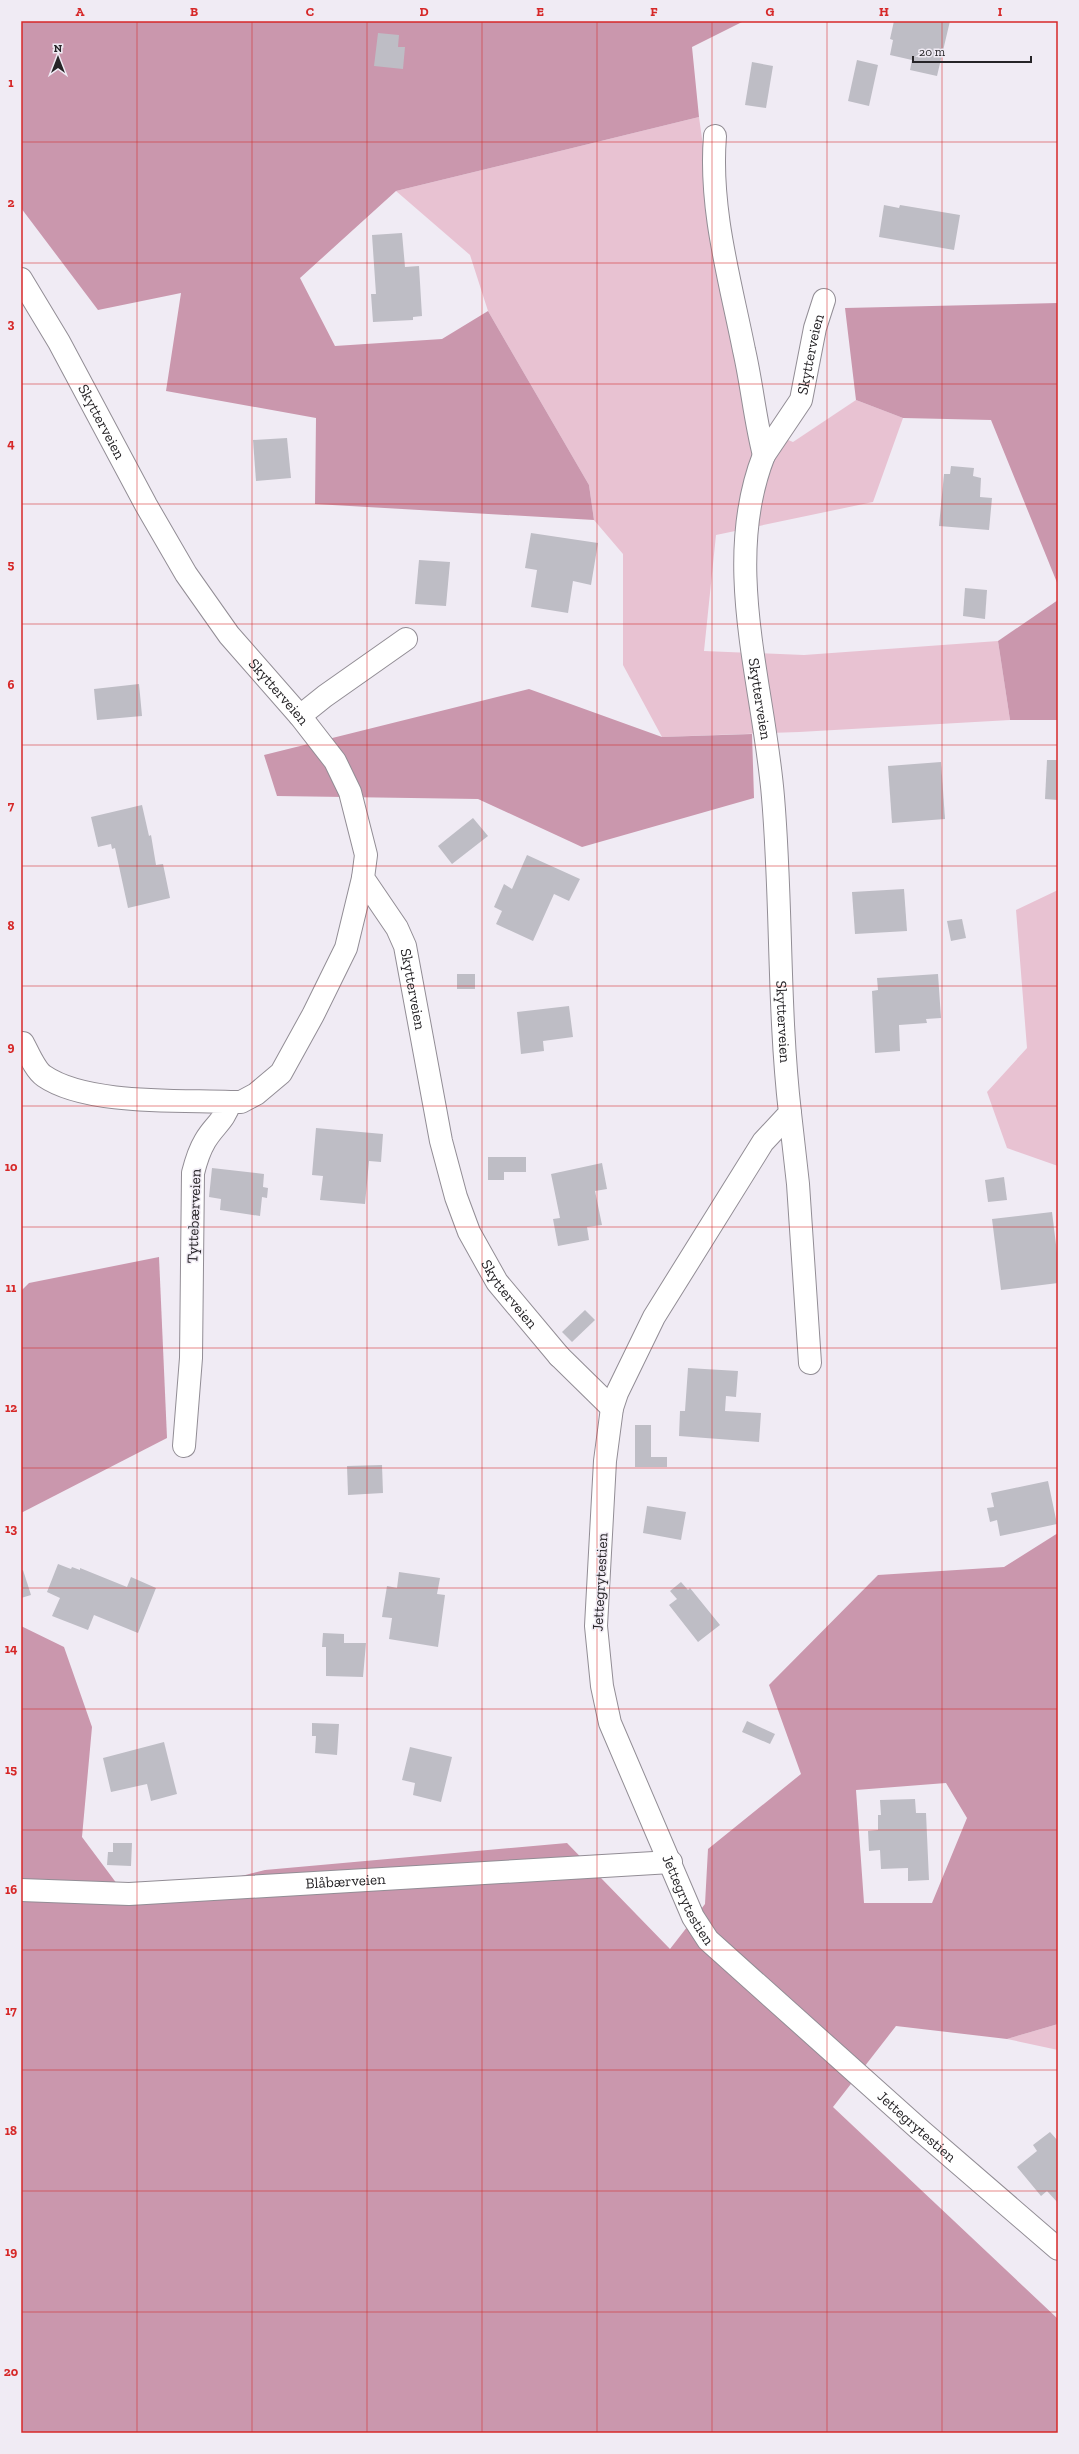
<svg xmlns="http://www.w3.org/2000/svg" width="1079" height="2454" font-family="'Zilla Slab',serif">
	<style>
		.green { fill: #e8c2d2 }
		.forest { fill: #ca97ad; fill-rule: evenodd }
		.building { fill: #bebdc5 }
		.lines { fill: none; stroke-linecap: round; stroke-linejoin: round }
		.service-casing { stroke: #928d95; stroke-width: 24 }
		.minor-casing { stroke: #928d95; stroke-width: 24 }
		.service { stroke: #fff; stroke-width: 22 }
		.minor { stroke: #fff; stroke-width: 22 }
		.grid { fill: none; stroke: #d62828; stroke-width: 1; stroke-opacity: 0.55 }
		.labels { text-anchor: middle; stroke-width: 3; stroke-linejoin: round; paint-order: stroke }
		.street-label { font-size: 15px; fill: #262427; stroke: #f0ebf4 }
		.neatline { fill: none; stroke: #d62828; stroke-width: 1.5 }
		.grid-label { font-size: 13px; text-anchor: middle; font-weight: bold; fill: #d62828 }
	</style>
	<rect width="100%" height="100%" fill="#f0ebf4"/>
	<!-- green -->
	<g class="green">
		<polygon points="699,117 727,319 747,423 793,442 856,400 903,418 873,502 716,535 704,651 804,655 998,641 1010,720 799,732 662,737 623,665 623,554 594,520 589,485 488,311 470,255 396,191"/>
		<polygon points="1058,890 1058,1166 1007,1148 987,1092 1027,1048 1016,910"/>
		<polygon points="1058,2024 1058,2050 1007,2039"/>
	</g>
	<!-- forest -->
	<g class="forest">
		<polygon points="21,21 744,21 692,47 699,117 396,191 300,278 335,346 442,339 488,311 589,485 594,520 315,504 316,418 166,391 181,293 98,310 21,208"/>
		<polygon points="1058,303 1058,585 991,420 903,418 856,400 845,308"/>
		<polygon points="1058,600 1058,720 1010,720 998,641"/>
		<polygon points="529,689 662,737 752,734 754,798 582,847 478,799 277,796 264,755"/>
		<polygon points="159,1257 167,1438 21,1513 21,1291 29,1283"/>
		<path d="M1058,1533V2024L1007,2039L896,2026L833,2107L1058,2319V2433H21V1626L64,1647L92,1727L82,1837L132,1904L265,1870L567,1843L670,1949L705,1904L708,1849L801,1774L769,1685L878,1575L1004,1567ZM946,1783L967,1818L932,1903H864L856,1790Z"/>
	</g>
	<!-- building -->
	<g class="building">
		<polygon points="894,21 950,21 937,76 910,70 912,60 890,55 893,40 890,39"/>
		<polygon points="378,33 399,35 398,47 405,47 403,69 374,66"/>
		<polygon points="857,60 878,65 869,106 848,101"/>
		<polygon points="752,62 773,66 766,108 745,105"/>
		<polygon points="884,205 899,208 900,205 960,215 954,250 879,237"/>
		<polygon points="402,233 405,267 419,266 422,316 413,317 413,320 373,322 371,294 376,294 372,235"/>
		<polygon points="287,438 291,478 256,481 253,440"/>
		<polygon points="951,466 974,468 973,476 981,478 980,497 992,498 989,530 939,526 944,474 950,474"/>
		<polygon points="531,533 598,543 591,585 573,581 568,613 531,607 537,570 525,568"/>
		<polygon points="419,560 450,562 446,606 415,604"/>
		<polygon points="965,588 987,590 985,619 963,616"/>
		<polygon points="139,684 142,716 97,720 94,689"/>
		<polygon points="1047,760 1058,760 1058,800 1045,799"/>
		<polygon points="941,762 945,819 892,823 888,766"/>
		<polygon points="142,805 149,836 151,835 156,865 163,864 170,898 128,908 115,848 112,849 111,844 98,847 91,817"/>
		<polygon points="473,818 488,836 452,864 438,846"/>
		<polygon points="527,855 580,879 569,901 554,894 533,941 496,924 502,911 494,907 504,884 512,889"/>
		<polygon points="904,889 907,931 855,934 852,892"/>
		<polygon points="962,919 966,938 951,941 947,921"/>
		<rect x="457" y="974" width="18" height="15"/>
		<polygon points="938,974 941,1018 926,1019 927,1023 899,1025 900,1051 875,1053 872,991 878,990 877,978"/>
		<polygon points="569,1006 573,1037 543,1041 544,1051 521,1054 517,1012"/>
		<polygon points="316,1128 383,1134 381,1162 369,1161 365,1204 320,1200 323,1176 312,1175"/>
		<polygon points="488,1157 526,1157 526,1172 504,1172 504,1180 488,1180"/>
		<polygon points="602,1163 607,1189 595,1191 602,1225 587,1227 589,1240 558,1246 553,1219 560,1218 551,1174"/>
		<polygon points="212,1168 264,1174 263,1187 268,1188 267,1198 262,1197 260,1216 220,1210 221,1199 209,1197"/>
		<polygon points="1004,1177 1007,1200 988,1202 985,1180"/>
		<polygon points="1052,1212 1058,1261 1058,1283 1001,1290 992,1219"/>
		<polygon points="585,1310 595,1320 572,1342 562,1332"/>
		<polygon points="688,1368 738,1371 736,1397 726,1396 725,1411 761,1413 759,1442 679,1436 680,1411 685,1411"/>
		<polygon points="635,1425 651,1425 651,1457 667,1457 667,1467 635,1467"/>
		<polygon points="382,1465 383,1493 348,1495 347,1466"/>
		<polygon points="1048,1481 1057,1524 1000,1536 997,1520 990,1522 987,1508 994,1507 991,1493"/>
		<polygon points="647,1506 686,1512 681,1540 643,1533"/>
		<polygon points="58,1564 71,1569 72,1567 80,1570 80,1568 127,1587 131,1577 156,1588 138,1633 94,1615 88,1630 52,1616 60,1598 47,1592"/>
		<polygon points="23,1570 31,1595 21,1598 21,1571"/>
		<polygon points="399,1572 440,1578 437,1594 445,1595 438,1647 389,1639 392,1618 382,1617 387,1586 397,1588"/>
		<polygon points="681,1582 688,1590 690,1588 720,1625 698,1642 669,1605 677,1599 670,1591"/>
		<polygon points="323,1633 344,1634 344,1643 366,1643 363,1677 326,1676 326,1647 322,1647"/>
		<polygon points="747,1721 775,1734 770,1744 742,1732"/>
		<polygon points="312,1723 339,1724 337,1755 315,1753 316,1736 312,1736"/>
		<polygon points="164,1742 177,1794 151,1801 147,1784 111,1792 103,1758"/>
		<polygon points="410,1747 452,1757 441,1802 413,1795 415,1783 402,1780"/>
		<polygon points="915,1799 916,1813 926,1813 929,1880 908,1881 908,1868 881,1869 880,1850 869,1851 868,1831 878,1830 878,1815 881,1815 880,1800"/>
		<polygon points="113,1843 132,1843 131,1866 107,1865 108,1852 113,1852"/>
		<polygon points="1050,2132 1058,2141 1058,2203 1047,2191 1041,2196 1017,2167 1037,2151 1033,2145"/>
	</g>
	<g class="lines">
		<!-- service casing -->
		<g class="service-casing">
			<g id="service">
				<path d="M715,136C709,208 730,280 744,350C752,385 755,420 764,455"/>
				<path id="s1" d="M764,455L801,400L815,328L824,300"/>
				<polyline points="300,716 325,696 406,639"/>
				<path d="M23,1043C28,1052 35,1070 44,1076C86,1105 179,1100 230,1102C224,1122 215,1124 205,1141C199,1151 196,1161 193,1173L191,1358L184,1446"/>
				<polyline points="790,1113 798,1184 810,1363"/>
				<polyline points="559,1356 612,1408"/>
				<path id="s2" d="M21,1890L129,1894L671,1862"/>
			</g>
		</g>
		<!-- minor casing -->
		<g class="minor-casing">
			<g id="minor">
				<path id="s3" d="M21,279L59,342L146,505L186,574L229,635L300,716L335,761L350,792L366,855L363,878L397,928L405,946L441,1141L456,1197L469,1232L497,1282L559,1356"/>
				<path id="s4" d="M764,455C721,564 764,685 773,797C782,902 778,1009 790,1113L763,1142L654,1317L617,1393L612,1408L605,1461L596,1626L602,1686L610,1723L693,1917L708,1940L919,2129L1058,2249"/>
				<polyline points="230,1102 241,1102 256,1094 281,1073 313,1015 346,948 363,878"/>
			</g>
		</g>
		<!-- service -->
		<use href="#service" class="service"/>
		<!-- minor -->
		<use href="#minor" class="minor"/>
	</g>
	<!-- grid -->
	<path class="grid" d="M137,21V2433M252,21V2433M367,21V2433M482,21V2433M597,21V2433M712,21V2433M827,21V2433M942,21V2433M21,142H1058M21,263H1058M21,384H1058M21,504H1058M21,624H1058M21,745H1058M21,866H1058M21,986H1058M21,1106H1058M21,1227H1058M21,1348H1058M21,1468H1058M21,1588H1058M21,1709H1058M21,1830H1058M21,1950H1058M21,2070H1058M21,2191H1058M21,2312H1058"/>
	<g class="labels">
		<!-- street labels -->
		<g class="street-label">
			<text dy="5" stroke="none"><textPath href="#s1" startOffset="113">Skytterveien</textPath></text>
			<text dy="5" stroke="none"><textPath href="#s3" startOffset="164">Skytterveien</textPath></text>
			<text dy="5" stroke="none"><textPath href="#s3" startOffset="488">Skytterveien</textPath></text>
			<text dy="5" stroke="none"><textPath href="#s4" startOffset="247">Skytterveien</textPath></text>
			<text dy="5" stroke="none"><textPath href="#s3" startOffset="824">Skytterveien</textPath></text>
			<text dy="5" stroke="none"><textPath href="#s4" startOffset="571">Skytterveien</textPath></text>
			<text transform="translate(194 1216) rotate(-88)" y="5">Tyttebærveien</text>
			<text dy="5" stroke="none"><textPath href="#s3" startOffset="1148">Skytterveien</textPath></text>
			<text transform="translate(600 1582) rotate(-87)" y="5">Jettegrytestien</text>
			<text dy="5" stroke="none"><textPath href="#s2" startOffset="325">Blåbærveien</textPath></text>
			<text dy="5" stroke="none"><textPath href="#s4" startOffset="1519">Jettegrytestien</textPath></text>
			<text dy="5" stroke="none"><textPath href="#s4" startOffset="1844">Jettegrytestien</textPath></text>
		</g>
	</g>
	<!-- border -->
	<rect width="1079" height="2454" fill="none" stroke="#f0ebf4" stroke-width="44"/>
	<!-- north arrow -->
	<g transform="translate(58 58)" stroke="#f0ebf4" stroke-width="3" paint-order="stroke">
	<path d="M0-3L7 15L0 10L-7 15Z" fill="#262427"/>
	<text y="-6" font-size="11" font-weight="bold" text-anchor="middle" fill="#262427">N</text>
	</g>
	<!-- scale -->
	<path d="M913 56v6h118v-6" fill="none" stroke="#262427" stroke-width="2"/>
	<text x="919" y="56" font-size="12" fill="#262427" stroke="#f0ebf4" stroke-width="3" paint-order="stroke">20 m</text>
	<rect x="22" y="22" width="1035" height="2410" class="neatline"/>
	<g class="grid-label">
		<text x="80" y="16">A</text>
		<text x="194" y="16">B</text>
		<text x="310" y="16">C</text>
		<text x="424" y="16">D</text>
		<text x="540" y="16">E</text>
		<text x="654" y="16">F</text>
		<text x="770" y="16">G</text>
		<text x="884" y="16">H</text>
		<text x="1000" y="16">I</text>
		<text x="11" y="87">1</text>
		<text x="11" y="207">2</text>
		<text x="11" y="328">3</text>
		<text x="11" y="448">4</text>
		<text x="11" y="569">5</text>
		<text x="11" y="689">6</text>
		<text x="11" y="810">7</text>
		<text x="11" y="930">8</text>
		<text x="11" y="1051">9</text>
		<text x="11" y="1171">10</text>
		<text x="11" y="1292">11</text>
		<text x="11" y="1412">12</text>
		<text x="11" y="1533">13</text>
		<text x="11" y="1653">14</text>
		<text x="11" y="1774">15</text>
		<text x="11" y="1894">16</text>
		<text x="11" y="2015">17</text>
		<text x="11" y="2135">18</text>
		<text x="11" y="2256">19</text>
		<text x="11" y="2376">20</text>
	</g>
</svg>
